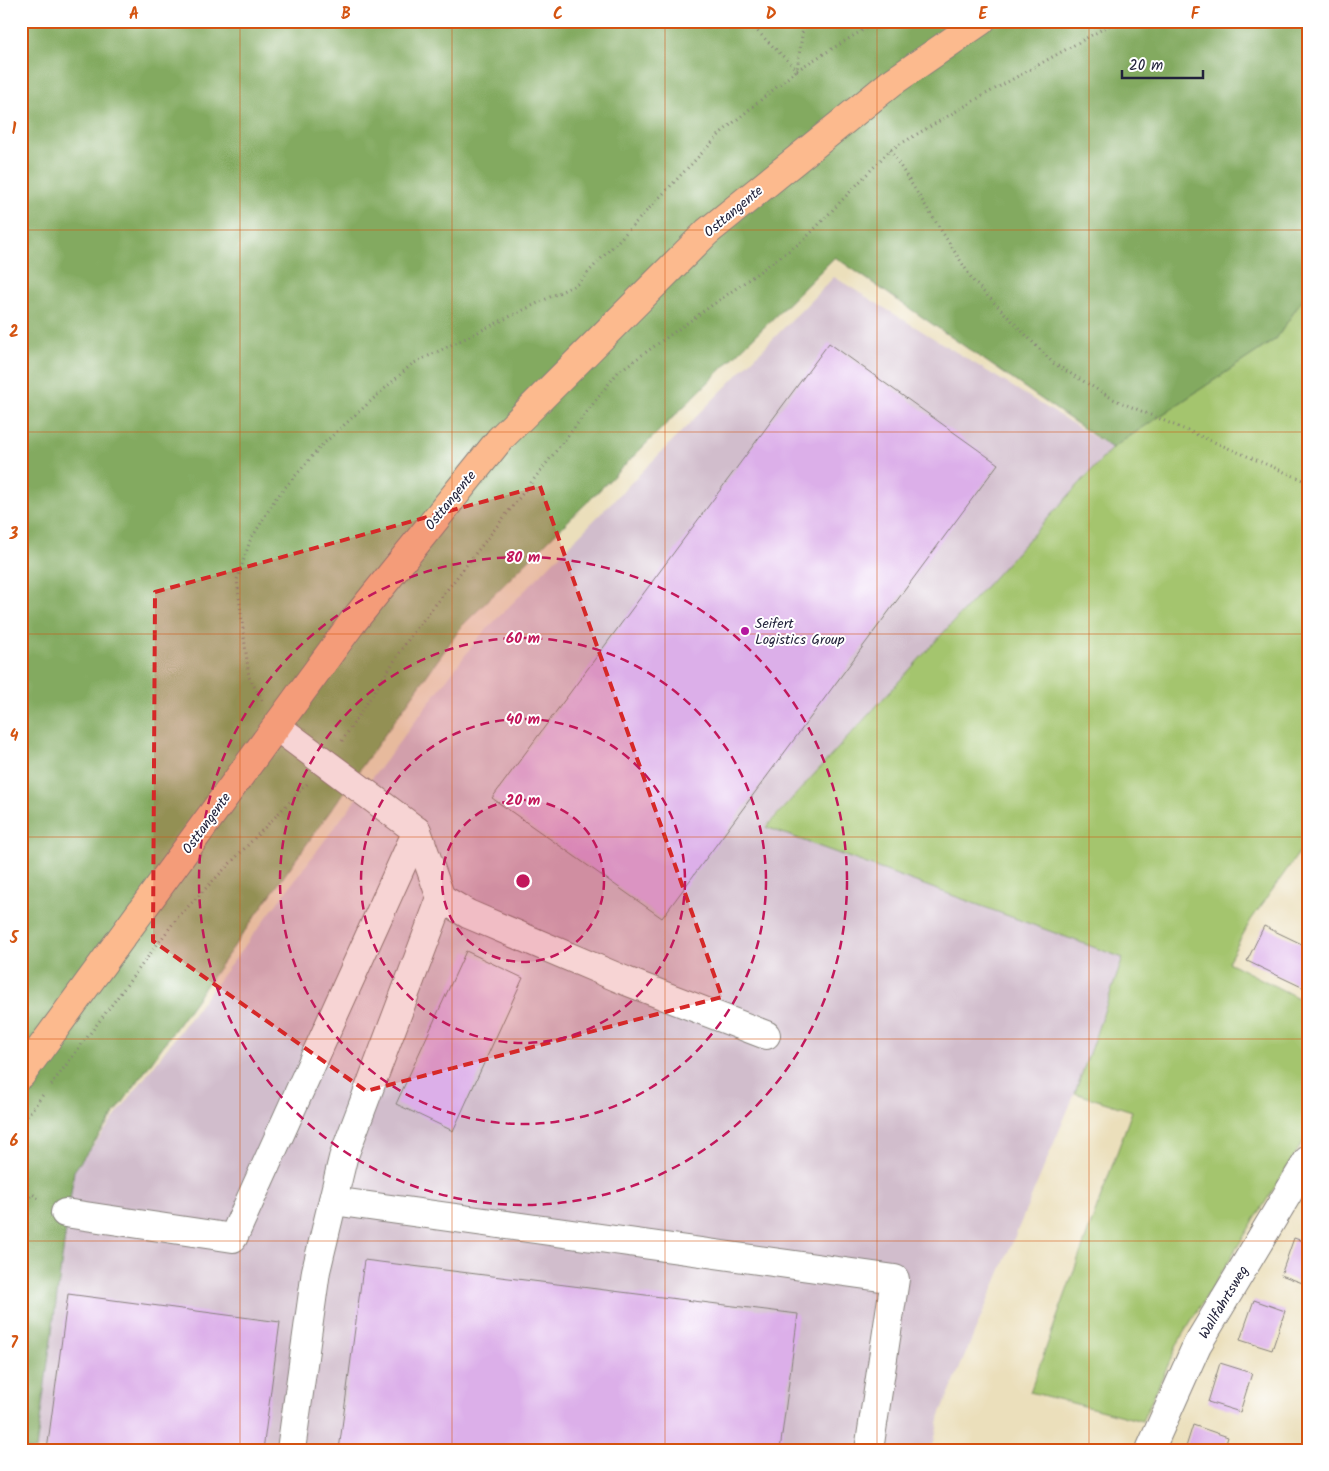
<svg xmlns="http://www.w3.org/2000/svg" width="1329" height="1471" font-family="Kalam,sans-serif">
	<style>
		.industrial { fill: #d1bdcc }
		.green { fill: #a4c56e; stroke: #637454 }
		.forest { fill: #83aa61; stroke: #52664e }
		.building { fill: #dcafe9 }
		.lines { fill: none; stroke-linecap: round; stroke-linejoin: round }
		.minor-casing { stroke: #86807b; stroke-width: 30 }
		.major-casing { stroke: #86807b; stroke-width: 30 }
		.path { stroke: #86807b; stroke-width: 3; stroke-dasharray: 1 4; stroke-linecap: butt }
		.minor { stroke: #fff; stroke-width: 28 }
		.major { stroke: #fcba8e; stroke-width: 28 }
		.marked { fill: #d62828; fill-opacity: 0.2; stroke: #d62828; stroke-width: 4; stroke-dasharray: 10 6; stroke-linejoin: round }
		.grid { fill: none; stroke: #d45411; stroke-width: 1; stroke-opacity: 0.55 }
		.ring { fill: none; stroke: #c2185b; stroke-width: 2.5; stroke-dasharray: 9 6 }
		.poi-dot { fill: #b5179e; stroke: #fff; stroke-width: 2 }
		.labels { text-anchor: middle; stroke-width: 4; stroke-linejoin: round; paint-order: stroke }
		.street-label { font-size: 14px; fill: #22223b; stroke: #fff }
		.poi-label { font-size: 14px; fill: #22223b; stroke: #fff; text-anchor: start }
		.centre { fill: #c2185b; stroke: #fff; stroke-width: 2.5 }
		.ring-label { font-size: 15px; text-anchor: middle; font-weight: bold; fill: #c2185b; stroke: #fff; stroke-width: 4; stroke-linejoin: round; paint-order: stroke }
		.neatline { fill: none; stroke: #d45411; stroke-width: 2 }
		.grid-label { font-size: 16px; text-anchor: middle; font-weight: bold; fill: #d45411 }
	</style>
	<rect width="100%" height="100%" fill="#fff"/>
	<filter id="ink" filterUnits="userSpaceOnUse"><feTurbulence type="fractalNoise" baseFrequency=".02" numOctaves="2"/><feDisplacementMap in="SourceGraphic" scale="10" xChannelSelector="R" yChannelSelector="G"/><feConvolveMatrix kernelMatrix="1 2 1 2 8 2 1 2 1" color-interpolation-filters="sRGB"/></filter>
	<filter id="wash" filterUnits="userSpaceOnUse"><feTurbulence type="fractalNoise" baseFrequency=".0096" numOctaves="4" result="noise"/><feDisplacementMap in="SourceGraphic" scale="20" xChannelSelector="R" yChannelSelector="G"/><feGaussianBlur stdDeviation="1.12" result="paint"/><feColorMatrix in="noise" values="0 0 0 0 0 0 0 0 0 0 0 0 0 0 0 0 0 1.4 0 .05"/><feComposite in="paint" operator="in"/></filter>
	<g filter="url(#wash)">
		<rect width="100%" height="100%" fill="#ebdfbb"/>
		<!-- industrial -->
		<polygon class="industrial" points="834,277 1112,448 766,826 1124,958 1075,1093 940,1415 932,1450 36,1450 74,1171 479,637"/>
		<!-- green -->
		<polygon class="green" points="1308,291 1308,840 1251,920 1228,962 1308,1003 1308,1134 1181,1337 1142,1421 1030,1392 1132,1111 1075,1093 1123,958 766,827 1112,448 1276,339"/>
		<!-- forest -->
		<polygon class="forest" points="21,21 1308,21 1308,291 1276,339 1112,448 835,257 462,626 74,1171 36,1450 21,1450"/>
		<g id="blocks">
			<!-- building -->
			<g class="building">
				<polygon points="829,343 998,464 662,918 492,798"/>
				<polygon points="1264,926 1308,947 1308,990 1247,961"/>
				<polygon points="466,951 523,978 453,1131 396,1104"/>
				<polygon points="1294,1238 1308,1243 1308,1285 1281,1275"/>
				<polygon points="364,1260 798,1314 780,1450 339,1450"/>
				<polygon points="68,1294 280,1322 263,1450 47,1450"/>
				<polygon points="1254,1300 1285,1311 1272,1350 1240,1340"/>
				<polygon points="1220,1363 1252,1373 1240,1412 1208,1402"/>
				<polygon points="1193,1425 1228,1437 1224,1450 1185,1450"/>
			</g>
		</g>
	</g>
	<g filter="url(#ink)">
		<use href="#blocks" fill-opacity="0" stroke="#86807b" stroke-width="1"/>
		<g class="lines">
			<!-- minor casing -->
			<g class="minor-casing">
				<g id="minor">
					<polyline points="277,727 417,831 441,898 468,914 626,981 766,1035"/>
					<polyline points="333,1201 895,1279 869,1450"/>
					<polyline points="65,1213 233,1238 417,831"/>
					<polyline points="291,1450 316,1271 343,1158 441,898"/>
					<polyline points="1150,1450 1197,1345 1308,1160"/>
				</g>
			</g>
			<!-- major casing -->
			<g class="major-casing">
				<polyline id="major" points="21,1075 352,623 500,439 707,232 891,83 981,21"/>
			</g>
			<!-- path -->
			<g class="path">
				<polyline points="747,21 797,70 868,27 872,21"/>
				<polyline points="890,150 974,282 1053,363 1113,399 1308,482"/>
				<polyline points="262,700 249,677 237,580 250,541 276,498 322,445 412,364 577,284 722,132 797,70 804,21"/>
				<polyline points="342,741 410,637 618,372 804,240 890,150 977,99 1117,21"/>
				<polyline points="51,1085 178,917 307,784"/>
				<polyline points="21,1124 45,1092"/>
				<polyline points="21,1209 32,1194 41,1199"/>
			</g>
			<!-- minor -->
			<use href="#minor" class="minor"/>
			<!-- major -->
			<use href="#major" class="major"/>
		</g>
	</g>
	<!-- marked area -->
	<path class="marked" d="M540,486L722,997L366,1091L153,941L155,592Z"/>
	<!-- grid -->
	<path class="grid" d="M240,21V1450M452,21V1450M665,21V1450M877,21V1450M1089,21V1450M21,230H1308M21,432H1308M21,634H1308M21,837H1308M21,1039H1308M21,1241H1308"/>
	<!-- distance rings -->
	<circle cx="523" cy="881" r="81" fill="#c2185b" fill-opacity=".12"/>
	<g class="ring">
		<circle cx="523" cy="881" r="81"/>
		<circle cx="523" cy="881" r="162"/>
		<circle cx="523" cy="881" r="243"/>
		<circle cx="523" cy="881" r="324"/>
	</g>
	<!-- markers -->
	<circle class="poi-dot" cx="745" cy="631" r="5"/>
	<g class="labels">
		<!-- street labels -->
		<g class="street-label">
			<text transform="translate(733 211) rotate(-40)" y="5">Osttangente</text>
			<text transform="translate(450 500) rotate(-51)" y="5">Osttangente</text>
			<text transform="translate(206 823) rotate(-54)" y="5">Osttangente</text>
			<text transform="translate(1223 1302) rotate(-59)" y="5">Wallfahrtsweg</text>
		</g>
		<!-- poi labels -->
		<g class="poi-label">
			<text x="755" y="628">Seifert<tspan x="755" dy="16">Logistics Group</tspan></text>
		</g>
	</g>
	<circle cx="523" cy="881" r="8" class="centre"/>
	<g class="ring-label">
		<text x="523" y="562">80 m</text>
		<text x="523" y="643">60 m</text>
		<text x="523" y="724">40 m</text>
		<text x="523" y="805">20 m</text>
	</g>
	<!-- margin -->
	<rect width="1329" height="1471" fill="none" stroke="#fff" stroke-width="55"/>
	<!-- scale -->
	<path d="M1122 70v8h81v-8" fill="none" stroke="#22223b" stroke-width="2.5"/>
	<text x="1129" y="70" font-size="15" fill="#22223b" stroke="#ffffff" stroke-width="4" paint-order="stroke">20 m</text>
	<rect x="28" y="28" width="1274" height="1416" class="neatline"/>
	<g class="grid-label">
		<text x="134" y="19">A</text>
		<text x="346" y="19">B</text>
		<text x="558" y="19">C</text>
		<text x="771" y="19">D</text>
		<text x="983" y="19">E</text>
		<text x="1195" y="19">F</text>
		<text x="14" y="134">1</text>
		<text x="14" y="337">2</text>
		<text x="14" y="539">3</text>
		<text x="14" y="741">4</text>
		<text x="14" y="943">5</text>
		<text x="14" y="1146">6</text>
		<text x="14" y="1348">7</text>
	</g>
</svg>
